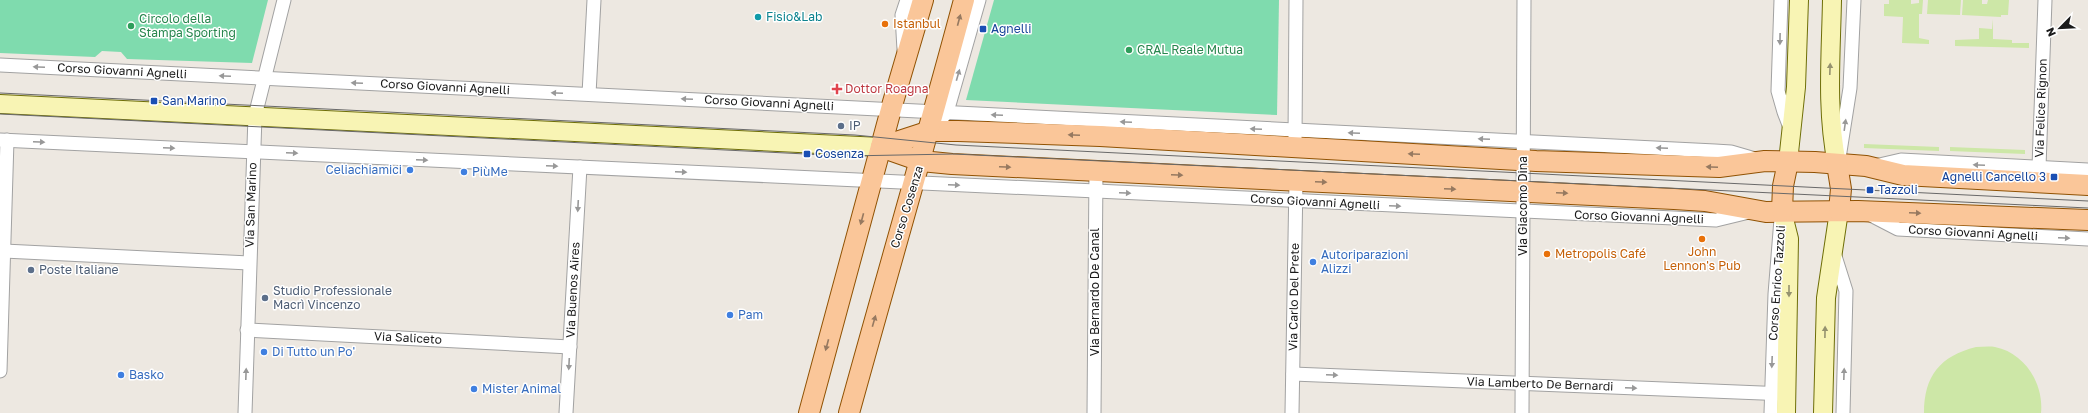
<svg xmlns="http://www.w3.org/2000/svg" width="2088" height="413" font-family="'Golos Text',sans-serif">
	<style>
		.grass { fill: #cde7a7 }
		.pitch { fill: #7fdbae }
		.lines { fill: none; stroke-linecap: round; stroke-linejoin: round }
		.street-casing { stroke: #a2a2a2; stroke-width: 15 }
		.secondary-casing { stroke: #6e6e07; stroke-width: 20 }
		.primary-casing { stroke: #905203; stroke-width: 22 }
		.street { stroke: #fff; stroke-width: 13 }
		.secondary { stroke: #f8f4b4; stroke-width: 18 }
		.primary { stroke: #fac699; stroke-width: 20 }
		.tram { stroke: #696969; stroke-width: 1 }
		.oneway { fill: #967960 }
		.oneway2 { fill: #989898 }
		.oneway3 { fill: #95926f }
		.culture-dot { fill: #0f9aa8; stroke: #fff; stroke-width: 1.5 }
		.food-dot { fill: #e8710a; stroke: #fff; stroke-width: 1.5 }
		.leisure-dot { fill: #2e9e5b; stroke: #fff; stroke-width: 1.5 }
		.transit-dot { fill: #1a4fb4; stroke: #fff; stroke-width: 1.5 }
		.health-dot { fill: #e0444e; stroke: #fff; stroke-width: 1.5 }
		.service-dot { fill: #5c6f8a; stroke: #fff; stroke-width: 1.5 }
		.shop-dot { fill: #3f7fe0; stroke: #fff; stroke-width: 1.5 }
		.labels { text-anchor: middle; stroke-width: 3; stroke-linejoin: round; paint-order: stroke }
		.culture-label { font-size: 12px; fill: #0d838f; stroke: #fff; text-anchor: start }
		.leisure-label { font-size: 12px; fill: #27864d; stroke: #fff; text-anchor: start }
		.food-label { font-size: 12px; fill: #c56008; stroke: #fff; text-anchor: start }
		.transit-label { font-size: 12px; fill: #164399; stroke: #fff; text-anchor: start }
		.street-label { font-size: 12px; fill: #1b1b1b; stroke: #fff }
		.health-label { font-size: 12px; fill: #be3a42; stroke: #fff; text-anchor: start }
		.service-label { font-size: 12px; fill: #4e5e75; stroke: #fff; text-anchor: start }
		.shop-label { font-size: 12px; fill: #366cbe; stroke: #fff; text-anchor: start }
	</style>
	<rect width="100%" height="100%" fill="#ede8e1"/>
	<!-- grass -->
	<g class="grass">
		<polygon points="1889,0 1911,0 1911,4 1919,3 1919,0 1923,0 1922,14 1919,14 1919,38 1929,40 1929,44 1902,43 1903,17 1884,16 1884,4 1889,4"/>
		<polygon points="1928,0 1961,0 1960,15 1927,14"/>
		<polygon points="1963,0 1982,0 1982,4 1987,4 1988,0 2009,0 2008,15 2001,15 2001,17 1962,15"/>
		<polygon points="1993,19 1993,39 2012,40 2012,43 2029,43 2029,48 1955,46 1955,40 1979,39 1979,28 1992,29"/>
		<polygon points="1864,144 1939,147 1939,151 1864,148"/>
		<polygon points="1950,147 2025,150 2025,154 1950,151"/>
		<path d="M1976,347C1982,347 1989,346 1995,347C2025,353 2044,384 2041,413H1924C1924,376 1940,356 1976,347Z"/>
	</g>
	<!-- pitch -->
	<g class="pitch">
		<polygon points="0,0 268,0 252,63 127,59 121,52 102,51 95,57 0,53"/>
		<polygon points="994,0 1279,0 1277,115 966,100"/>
	</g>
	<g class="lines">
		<!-- street casing -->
		<g class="street-casing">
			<g id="street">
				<polyline points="1781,0 1778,91 1784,112 1791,130"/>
				<polyline points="904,50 902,15 907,0"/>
				<polyline points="0,65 1715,151 1731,152 1755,159"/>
				<polyline points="589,94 594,0"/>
				<polyline points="942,118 947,112 979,0"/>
				<polyline points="1295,138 1296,0"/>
				<polyline points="0,140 1716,220 1749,212"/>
				<polyline points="1839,158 1850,88 1854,0"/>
				<polyline points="1875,166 1901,160 2088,170"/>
				<polyline points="2039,167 2045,0"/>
				<polyline points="1869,214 1898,229 2088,239"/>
				<polyline points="4,251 249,263"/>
				<polyline points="1834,253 1846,291 1843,413"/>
				<polyline points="247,330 570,347"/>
				<polyline points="0,371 7,140"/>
				<polyline points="1293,374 1786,394"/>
				<polyline points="245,413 255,116 284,0"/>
				<polyline points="566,413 580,167"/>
				<polyline points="1094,413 1096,171"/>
				<polyline points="1292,413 1296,181"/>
				<polyline points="1522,413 1524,0"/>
				<polyline points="1771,413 1775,294 1781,219"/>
			</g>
		</g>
		<!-- secondary casing -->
		<g class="secondary-casing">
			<g id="secondary">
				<path d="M1832,0C1831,55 1826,110 1837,164"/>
				<polyline points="0,104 881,147"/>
				<polyline points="1788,162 1796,87 1799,0"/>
				<polyline points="1782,211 1789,239 1786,413"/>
				<polyline points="1823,413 1826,298 1839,211"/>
			</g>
		</g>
		<!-- primary casing -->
		<g class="primary-casing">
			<g id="primary">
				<polyline points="881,147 930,131 958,131 1100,136 1536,161 1719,167 1765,161 1815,162 1866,166 1903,175 2088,185"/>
				<polyline points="881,147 921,161 952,164 1674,199 1705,201 1766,212 1858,211 2088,220"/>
				<polyline points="1837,164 1841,189 1839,211"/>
				<polyline points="1782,211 1783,186 1788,162"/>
				<polyline points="809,413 893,102 923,0"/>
				<path d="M849,413C887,275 927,138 964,0"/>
			</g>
		</g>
		<!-- street -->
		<use href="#street" class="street"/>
		<!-- secondary -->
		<use href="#secondary" class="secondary"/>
		<!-- primary -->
		<use href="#primary" class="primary"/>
		<!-- tram -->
		<g class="tram">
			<polyline points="0,93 855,135 956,145 2088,201"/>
			<polyline points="0,114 846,156 954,154 2088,208"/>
		</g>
	</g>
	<!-- one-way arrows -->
	<defs><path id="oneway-solid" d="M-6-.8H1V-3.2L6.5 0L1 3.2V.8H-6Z"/></defs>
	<g class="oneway">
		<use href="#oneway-solid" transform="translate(959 20) rotate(-75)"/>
		<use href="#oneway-solid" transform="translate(1074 135) rotate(-178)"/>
		<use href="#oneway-solid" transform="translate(1414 154) rotate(-177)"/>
		<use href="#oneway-solid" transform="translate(1005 167) rotate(3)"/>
		<use href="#oneway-solid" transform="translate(1712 167) rotate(-178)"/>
		<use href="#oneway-solid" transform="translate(1177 175) rotate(3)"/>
		<use href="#oneway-solid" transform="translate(1321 182) rotate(3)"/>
		<use href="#oneway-solid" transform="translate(1450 189) rotate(3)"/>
		<use href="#oneway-solid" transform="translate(1562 193) rotate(3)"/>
		<use href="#oneway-solid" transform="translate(1915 213) rotate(2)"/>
		<use href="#oneway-solid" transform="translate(862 219) rotate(105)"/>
		<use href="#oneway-solid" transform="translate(874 321) rotate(-74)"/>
		<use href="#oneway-solid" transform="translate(827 345) rotate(105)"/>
	</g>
	<g class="oneway2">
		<use href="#oneway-solid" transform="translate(1780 39) rotate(91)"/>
		<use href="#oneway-solid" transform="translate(39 67) rotate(-177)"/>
		<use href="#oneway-solid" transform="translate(958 75) rotate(-74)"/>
		<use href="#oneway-solid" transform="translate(225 76) rotate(-177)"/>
		<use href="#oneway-solid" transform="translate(357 83) rotate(-177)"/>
		<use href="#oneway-solid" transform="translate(557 93) rotate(-177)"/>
		<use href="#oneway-solid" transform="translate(687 99) rotate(-177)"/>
		<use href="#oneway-solid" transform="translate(997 115) rotate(-177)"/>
		<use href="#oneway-solid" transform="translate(1126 122) rotate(-177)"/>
		<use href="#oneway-solid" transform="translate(1845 125) rotate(-82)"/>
		<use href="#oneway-solid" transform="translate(1256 129) rotate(-177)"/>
		<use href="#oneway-solid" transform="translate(1354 133) rotate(-177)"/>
		<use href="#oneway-solid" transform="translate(1484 139) rotate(-177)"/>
		<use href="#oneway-solid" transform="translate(39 142) rotate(3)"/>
		<use href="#oneway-solid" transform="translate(169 148) rotate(3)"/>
		<use href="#oneway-solid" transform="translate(1662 148) rotate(-177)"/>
		<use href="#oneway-solid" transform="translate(292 153) rotate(3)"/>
		<use href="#oneway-solid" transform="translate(422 160) rotate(3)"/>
		<use href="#oneway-solid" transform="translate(1979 165) rotate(-178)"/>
		<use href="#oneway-solid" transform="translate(552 166) rotate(3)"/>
		<use href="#oneway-solid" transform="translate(681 172) rotate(3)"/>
		<use href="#oneway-solid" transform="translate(954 185) rotate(3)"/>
		<use href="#oneway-solid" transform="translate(1125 193) rotate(3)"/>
		<use href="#oneway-solid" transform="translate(578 206) rotate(93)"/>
		<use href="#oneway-solid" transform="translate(1395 206) rotate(3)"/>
		<use href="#oneway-solid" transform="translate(2064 238) rotate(3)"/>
		<use href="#oneway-solid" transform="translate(1772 362) rotate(92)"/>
		<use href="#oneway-solid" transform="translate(569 364) rotate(93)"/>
		<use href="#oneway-solid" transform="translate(246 374) rotate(-88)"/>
		<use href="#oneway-solid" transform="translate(1844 374) rotate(-88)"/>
		<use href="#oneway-solid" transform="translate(1332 375) rotate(2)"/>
		<use href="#oneway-solid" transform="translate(1631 388) rotate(2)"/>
	</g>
	<g class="oneway3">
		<use href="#oneway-solid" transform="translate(1830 69) rotate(-88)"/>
		<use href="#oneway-solid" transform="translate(1789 291) rotate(90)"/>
		<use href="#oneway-solid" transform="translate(1825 332) rotate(-89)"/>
	</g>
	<!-- markers -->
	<circle class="culture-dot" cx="758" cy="17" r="4"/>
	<g class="food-dot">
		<circle cx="885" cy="24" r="4"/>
		<circle cx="1702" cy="239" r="4"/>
		<circle cx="1547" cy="254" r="4"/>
	</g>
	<g class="leisure-dot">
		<circle cx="131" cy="26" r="4"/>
		<circle cx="1129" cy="50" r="4"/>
	</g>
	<g class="transit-dot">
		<rect x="979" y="25" width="8" height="8" rx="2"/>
		<rect x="150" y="97" width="8" height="8" rx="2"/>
		<rect x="803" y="150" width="8" height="8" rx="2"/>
		<rect x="2050" y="173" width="8" height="8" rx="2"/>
		<rect x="1866" y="186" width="8" height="8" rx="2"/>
	</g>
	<path class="health-dot" d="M835 83h4v4h4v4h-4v4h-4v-4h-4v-4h4z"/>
	<g class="service-dot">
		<circle cx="841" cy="126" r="4"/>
		<circle cx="31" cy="270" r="4"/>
		<circle cx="265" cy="298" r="4"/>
	</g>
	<g class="shop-dot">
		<circle cx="410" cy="170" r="4"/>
		<circle cx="464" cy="172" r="4"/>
		<circle cx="1313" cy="262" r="4"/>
		<circle cx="730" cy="315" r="4"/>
		<circle cx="264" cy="352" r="4"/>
		<circle cx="121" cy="375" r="4"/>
		<circle cx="474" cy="389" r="4"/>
	</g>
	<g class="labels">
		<!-- culture labels -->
		<g class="culture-label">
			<text x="766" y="21">Fisio&amp;Lab</text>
		</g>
		<!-- leisure labels -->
		<g class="leisure-label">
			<text x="139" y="23">Circolo della<tspan x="139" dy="14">Stampa Sporting</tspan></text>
			<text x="1137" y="54">CRAL Reale Mutua</text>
		</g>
		<!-- food labels -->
		<g class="food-label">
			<text x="893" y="28">Istanbul</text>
			<text x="1702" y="256" text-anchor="middle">John<tspan x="1702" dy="14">Lennon's Pub</tspan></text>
			<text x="1555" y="258">Metropolis Café</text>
		</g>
		<!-- transit labels -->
		<g class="transit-label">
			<text x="991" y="33">Agnelli</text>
			<text x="162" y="105">San Marino</text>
			<text x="815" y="158">Cosenza</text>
			<text x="2046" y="181" text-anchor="end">Agnelli Cancello 3</text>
			<text x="1878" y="194">Tazzoli</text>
		</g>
		<!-- street labels -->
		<g class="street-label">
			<text transform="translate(122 71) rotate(3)" y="4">Corso Giovanni Agnelli</text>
			<text transform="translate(445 87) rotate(3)" y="4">Corso Giovanni Agnelli</text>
			<text transform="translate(769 103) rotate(3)" y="4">Corso Giovanni Agnelli</text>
			<text transform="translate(2041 108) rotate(-88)" y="4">Via Felice Rignon</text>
			<text transform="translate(1315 202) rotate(3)" y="4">Corso Giovanni Agnelli</text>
			<text transform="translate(251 205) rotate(-88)" y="4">Via San Marino</text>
			<text transform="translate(1523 206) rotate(-90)" y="4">Via Giacomo Dina</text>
			<text transform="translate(907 207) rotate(-73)" y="4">Corso Cosenza</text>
			<text transform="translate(1639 217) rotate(2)" y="4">Corso Giovanni Agnelli</text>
			<text transform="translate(1973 233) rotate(3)" y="4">Corso Giovanni Agnelli</text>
			<text transform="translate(1777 283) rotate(-86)" y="4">Corso Enrico Tazzoli</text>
			<text transform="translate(573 290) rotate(-87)" y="4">Via Buenos Aires</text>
			<text transform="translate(1095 292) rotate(-90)" y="4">Via Bernardo De Canal</text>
			<text transform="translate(1294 297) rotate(-89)" y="4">Via Carlo Del Prete</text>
			<text transform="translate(408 338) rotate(3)" y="4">Via Saliceto</text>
			<text transform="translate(1540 384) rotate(2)" y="4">Via Lamberto De Bernardi</text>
		</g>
		<!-- health labels -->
		<g class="health-label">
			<text x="845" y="93">Dottor Roagna</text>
		</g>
		<!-- service labels -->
		<g class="service-label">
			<text x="849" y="130">IP</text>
			<text x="39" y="274">Poste Italiane</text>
			<text x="273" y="295">Studio Professionale<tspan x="273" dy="14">Macrì Vincenzo</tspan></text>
		</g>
		<!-- shop labels -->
		<g class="shop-label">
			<text x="402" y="174" text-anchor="end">Celiachiamici</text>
			<text x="472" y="176">PiùMe</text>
			<text x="1321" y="259">Autoriparazioni<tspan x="1321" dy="14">Alizzi</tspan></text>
			<text x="738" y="319">Pam</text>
			<text x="272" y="356">Di Tutto un Po'</text>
			<text x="129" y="379">Basko</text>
			<text x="482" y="393">Mister Animal</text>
		</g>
	</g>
	<!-- north arrow -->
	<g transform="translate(2060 28) rotate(246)" stroke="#ffffff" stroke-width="3" paint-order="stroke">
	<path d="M0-3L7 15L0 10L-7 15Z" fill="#1b1b1b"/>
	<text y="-6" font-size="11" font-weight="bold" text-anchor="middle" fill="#1b1b1b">N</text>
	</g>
</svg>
